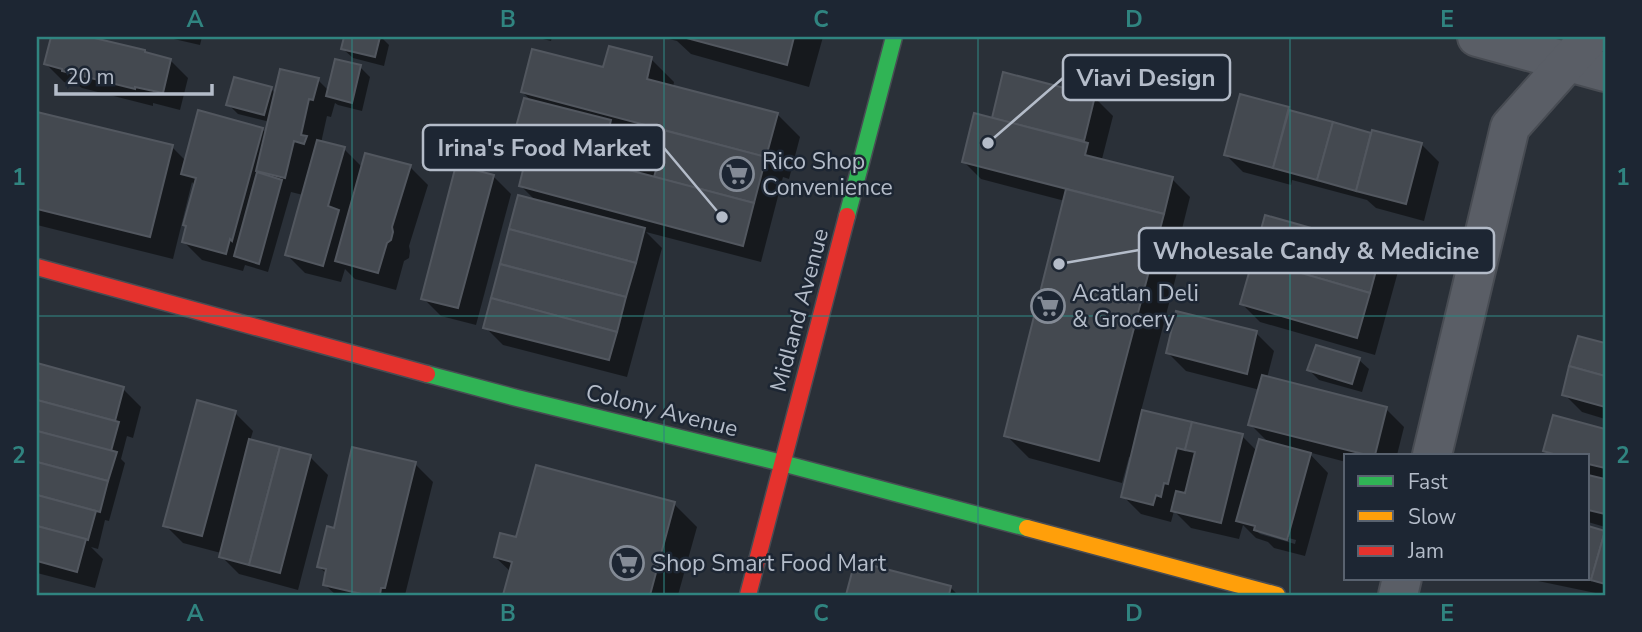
<svg xmlns="http://www.w3.org/2000/svg" width="1642" height="632" font-family="'Nunito Sans',sans-serif">
	<style>
		.shadow { fill: #0007; fill-rule: evenodd }
		.building { fill: #444950; stroke: #52575f; stroke-width: 2 }
		.lines { fill: none; stroke-linecap: round; stroke-linejoin: round }
		.street-casing { stroke: #484c53; stroke-width: 42 }
		.fast-casing { stroke: #484c53; stroke-width: 19 }
		.slow-casing { stroke: #484c53; stroke-width: 19 }
		.jam-casing { stroke: #484c53; stroke-width: 19 }
		.street { stroke: #5a5e66; stroke-width: 38 }
		.fast { stroke: #30b455; stroke-width: 16 }
		.slow { stroke: #ff9f0a; stroke-width: 16 }
		.jam { stroke: #e5322d; stroke-width: 16 }
		.grid { fill: none; stroke: #308480; stroke-width: 2; stroke-opacity: 0.55 }
		.labels { text-anchor: middle; stroke-width: 5; stroke-linejoin: round; paint-order: stroke }
		.poi-label { font-size: 23px; fill: #b4bcc9; stroke: #1d2633; text-anchor: start }
		.street-label { font-size: 23px; fill: #b4bcc9; stroke: #1d2633 }
		.leader { fill: none; stroke: #b4bcc9; stroke-width: 2.5 }
		.callout-dot { fill: #b4bcc9; stroke: #1d2633; stroke-width: 2.5 }
		.callout { fill: #1d2633; stroke: #b4bcc9; stroke-width: 2.5 }
		.callout-label { font-size: 24px; text-anchor: middle; font-weight: bold; fill: #b4bcc9 }
		.neatline { fill: none; stroke: #308480; stroke-width: 2.5 }
		.grid-label { font-size: 23px; text-anchor: middle; font-weight: bold; fill: #308480 }
	</style>
	<rect width="100%" height="100%" fill="#2a3038"/>
	<!-- shadow -->
	<g class="shadow">
		<polygon points="53,37 82,37 145,52 170,60 188,78 180,110 153,103 153,106 82,88 79,86 64,82 46,64"/>
		<polygon points="165,37 202,37 200,45"/>
		<polygon points="346,37 381,37 389,45 384,66 353,58 343,49"/>
		<polygon points="535,37 552,37 551,41"/>
		<polygon points="661,37 823,37 809,87 691,54 677,41"/>
		<path d="M651,59L674,82L673,87L777,114L800,137L789,179L783,177L761,262L646,232L662,248L627,377L503,345L485,327L536,201L521,186L547,161L549,155L534,152L516,134L533,102L522,92L605,69ZM624,135L638,139L631,163L644,176L620,170L628,140Z"/>
		<polygon points="360,67 370,77 362,111 338,105 335,103 331,117 327,116 321,143 344,149 363,168 410,167 428,185 409,246 410,251 409,258 404,261 396,290 355,279 345,269 341,282 305,273 287,255 303,195 291,192 268,272 245,265 243,271 202,260 184,242 195,186 192,182 173,259 37,225 37,114 172,147 186,161 262,129 267,134 270,122 238,114 228,104 271,89 276,94 318,80 329,91"/>
		<path d="M1004,74L1095,98L1113,116L1102,159L1105,162L1172,179L1190,197L1181,233L1186,238L1141,411L1242,436L1257,451L1270,444L1250,424L1260,390L1186,371L1168,353L1256,333L1274,351L1267,378L1386,409L1404,427L1397,455H1346V462L1308,452L1328,473L1305,556L1274,548L1268,542L1256,538L1243,525L1239,539L1191,528L1174,511L1171,522L1141,514L1123,496L1132,458L1129,457L1122,483L1029,458L1006,435L1065,201L981,179L963,161L993,120ZM1255,529L1296,540L1295,544L1260,534Z"/>
		<polygon points="1288,109 1293,113 1372,135 1421,144 1439,162 1424,221 1376,208 1367,200 1292,180 1291,185 1243,172 1225,154"/>
		<polygon points="493,176 511,194 476,325 441,316 423,298"/>
		<polygon points="1266,217 1382,250 1399,268 1375,355 1260,322 1242,304"/>
		<polygon points="1579,338 1605,345 1605,419 1582,412 1564,394"/>
		<polygon points="1359,360 1369,369 1362,392 1319,380 1309,370"/>
		<polygon points="37,365 123,389 141,407 133,438 127,436 121,459 125,463 109,521 105,520 98,549 91,547 103,559 95,588 37,573"/>
		<polygon points="235,413 253,431 250,441 310,457 328,475 298,590 239,574 221,556 221,553 183,543 165,525"/>
		<polygon points="1554,417 1605,431 1605,527 1588,522 1588,455 1549,455 1545,451"/>
		<polygon points="415,464 433,482 405,595 336,595 325,585 327,574 319,567 335,530"/>
		<polygon points="674,504 697,527 678,595 505,595 511,572 495,557 518,539"/>
		<polygon points="1588,528 1605,533 1605,595 1538,581 1535,578 1588,578"/>
		<polygon points="856,563 951,588 958,595 848,595"/>
	</g>
	<!-- building -->
	<g class="building">
		<polygon points="51,37 90,37 145,50 145,52 171,59 163,93 135,87 135,89 62,71 62,69 44,64"/>
		<polygon points="344,37 380,37 375,57 341,49"/>
		<polygon points="683,37 794,37 787,65"/>
		<polygon points="609,46 652,57 647,79 778,113 766,157 521,92 532,49 603,67"/>
		<polygon points="335,59 361,65 352,103 326,96"/>
		<polygon points="280,69 319,78 313,100 309,99 301,135 307,136 304,144 294,141 285,178 256,171"/>
		<polygon points="1003,72 1095,96 1084,141 992,118"/>
		<polygon points="234,77 272,87 264,115 226,105"/>
		<polygon points="1240,94 1289,107 1273,168 1224,155"/>
		<polygon points="524,98 611,120 602,157 514,134"/>
		<polygon points="198,110 263,128 232,241 230,239 226,254 182,242 186,226 183,225 196,178 181,174"/>
		<polygon points="1289,110 1333,122 1317,180 1273,168"/>
		<polygon points="37,112 173,145 150,237 37,209"/>
		<polygon points="974,113 1088,143 1085,155 1173,177 1164,214 962,162"/>
		<polygon points="1333,122 1371,133 1356,191 1317,180"/>
		<polygon points="640,124 766,157 754,203 654,177 656,170 629,164"/>
		<polygon points="1372,130 1422,143 1406,204 1356,191"/>
		<polygon points="317,140 345,147 328,206 339,210 323,266 285,255"/>
		<polygon points="549,149 754,203 743,246 519,186 527,154 546,159"/>
		<polygon points="365,153 411,165 392,227 393,232 391,240 387,243 378,273 335,261"/>
		<polygon points="456,165 494,175 458,308 421,299"/>
		<polygon points="257,172 282,180 259,264 234,256"/>
		<polygon points="1066,189 1164,214 1099,461 1004,436"/>
		<polygon points="518,195 645,228 636,263 509,229"/>
		<polygon points="1265,215 1382,248 1370,293 1253,259"/>
		<polygon points="509,229 636,263 626,297 500,264"/>
		<polygon points="1253,259 1370,293 1357,338 1240,304"/>
		<polygon points="500,264 626,297 617,332 491,298"/>
		<polygon points="491,298 617,332 609,360 483,328"/>
		<polygon points="1176,311 1257,331 1247,374 1166,353"/>
		<polygon points="1578,336 1605,343 1605,376 1569,366"/>
		<polygon points="1316,345 1360,358 1352,384 1307,370"/>
		<polygon points="37,363 124,387 115,421 37,400"/>
		<polygon points="1569,366 1605,376 1605,407 1562,395"/>
		<polygon points="1262,375 1387,407 1375,455 1367,455 1248,425"/>
		<polygon points="37,400 119,422 111,451 37,431"/>
		<polygon points="197,400 236,411 202,536 163,526"/>
		<polygon points="1142,410 1192,422 1185,450 1177,448 1168,484 1164,483 1161,497 1156,495 1153,505 1121,497"/>
		<polygon points="1553,415 1605,429 1605,468 1588,464 1588,455 1557,455 1543,451"/>
		<polygon points="1192,422 1243,434 1221,523 1171,511 1176,491 1185,493 1195,452 1185,450"/>
		<polygon points="37,431 117,452 108,481 37,462"/>
		<polygon points="249,439 280,447 249,565 219,557"/>
		<polygon points="1259,439 1311,453 1287,540 1254,530 1255,526 1236,521"/>
		<polygon points="280,447 311,455 280,573 249,565"/>
		<polygon points="352,447 416,462 385,588 381,588 380,595 366,595 323,585 326,569 317,567 327,526 334,528"/>
		<polygon points="37,462 108,481 100,512 37,495"/>
		<polygon points="536,465 675,502 650,595 503,595 512,562 494,557 500,533 516,537"/>
		<polygon points="1588,475 1605,479 1605,514 1588,510"/>
		<polygon points="37,495 96,511 88,540 37,526"/>
		<polygon points="37,526 86,539 77,572 37,561"/>
		<polygon points="1588,526 1605,531 1591,580 1582,578 1588,578"/>
		<polygon points="1605,531 1605,584 1591,580"/>
		<polygon points="855,561 951,586 949,595 846,595"/>
	</g>
	<g class="lines">
		<!-- street casing -->
		<g class="street-casing">
			<g id="street">
				<polyline points="1477,37 1605,72"/>
				<polyline points="1432,455 1510,127 1590,37"/>
				<polyline points="1398,595 1402,578"/>
			</g>
		</g>
		<!-- fast casing -->
		<g class="fast-casing">
			<g id="fast">
				<polyline points="847,216 894,37"/>
				<polyline points="427,374 517,398 782,463 1027,528"/>
			</g>
		</g>
		<!-- slow casing -->
		<g class="slow-casing">
			<polyline id="slow" points="1027,528 1277,595"/>
		</g>
		<!-- jam casing -->
		<g class="jam-casing">
			<g id="jam">
				<polyline points="37,267 427,374"/>
				<polyline points="748,595 847,216"/>
			</g>
		</g>
		<!-- street -->
		<use href="#street" class="street"/>
		<!-- fast -->
		<use href="#fast" class="fast"/>
		<!-- slow -->
		<use href="#slow" class="slow"/>
		<!-- jam -->
		<use href="#jam" class="jam"/>
	</g>
	<!-- grid -->
	<path class="grid" d="M352,37V595M664,37V595M978,37V595M1290,37V595M37,316H1605"/>
	<!-- icons -->
	<defs>
		<g id="supermarket-ring" transform="scale(1.75)"><circle r="9.5" fill="#1d2633" stroke="#848b96" stroke-width="1.5"/><path d="M-6-5.5h2.5l.6 2H6L4.5 2H-2.5L-4.4-4H-6ZM-1.5 3.2a1.3 1.3 0 1 0 .1 0ZM3 3.2a1.3 1.3 0 1 0 .1 0Z" fill="#848b96"/></g>
	</defs>
	<g fill-rule="evenodd">
		<use href="#supermarket-ring" x="737" y="174"/>
		<use href="#supermarket-ring" x="1048" y="306"/>
		<use href="#supermarket-ring" x="627" y="563"/>
	</g>
	<g class="labels">
		<!-- poi labels -->
		<g class="poi-label">
			<text x="762" y="169">Rico Shop<tspan x="762" dy="26">Convenience</tspan></text>
			<text x="1072" y="301">Acatlan Deli<tspan x="1072" dy="26">&amp; Grocery</tspan></text>
			<text x="652" y="571">Shop Smart Food Mart</text>
		</g>
		<!-- street labels -->
		<g class="street-label">
			<text transform="translate(799 310) rotate(-75)" y="8">Midland Avenue</text>
			<text transform="translate(662 410) rotate(14)" y="8">Colony Avenue</text>
		</g>
	</g>
	<!-- callouts -->
	<path class="leader" d="M988 143L1063 78M722 217L664 148M1059 264L1139 250"/>
	<g class="callout-dot">
		<circle cx="988" cy="143" r="7"/>
		<circle cx="722" cy="217" r="7"/>
		<circle cx="1059" cy="264" r="7"/>
	</g>
	<g class="callout">
		<rect x="1063" y="55" width="167" height="45" rx="7"/>
		<rect x="423" y="125" width="241" height="45" rx="7"/>
		<rect x="1139" y="228" width="355" height="45" rx="7"/>
	</g>
	<g class="callout-label">
		<text x="1146" y="86">Viavi Design</text>
		<text x="544" y="156">Irina's Food Market</text>
		<text x="1316" y="259">Wholesale Candy &amp; Medicine</text>
	</g>
	<!-- border -->
	<rect width="1642" height="632" fill="none" stroke="#1d2633" stroke-width="77"/>
	<!-- legend -->
	<rect x="1344" y="454" width="245" height="126" fill="#1d2633" stroke="#59626f" stroke-width="2"/>
	<rect x="1358" y="476" width="35" height="10" fill="#30b455" stroke="#59626f" stroke-width="2"/>
	<text x="1408" y="489" font-size="21" fill="#b4bcc9">Fast</text>
	<rect x="1358" y="511" width="35" height="10" fill="#ff9f0a" stroke="#59626f" stroke-width="2"/>
	<text x="1408" y="524" font-size="21" fill="#b4bcc9">Slow</text>
	<rect x="1358" y="546" width="35" height="10" fill="#e5322d" stroke="#59626f" stroke-width="2"/>
	<text x="1408" y="558" font-size="21" fill="#b4bcc9">Jam</text>
	<!-- scale -->
	<path d="M56 84v10h156v-10" fill="none" stroke="#b4bcc9" stroke-width="3.5"/>
	<text x="66" y="84" font-size="21" fill="#b4bcc9" stroke="#1d2633" stroke-width="5" paint-order="stroke">20 m</text>
	<rect x="38" y="38" width="1566" height="556" class="neatline"/>
	<g class="grid-label">
		<text x="195" y="27">A</text>
		<text x="508" y="27">B</text>
		<text x="821" y="27">C</text>
		<text x="1134" y="27">D</text>
		<text x="1447" y="27">E</text>
		<text x="19" y="185">1</text>
		<text x="1623" y="185">1</text>
		<text x="19" y="463">2</text>
		<text x="1623" y="463">2</text>
		<text x="195" y="621">A</text>
		<text x="508" y="621">B</text>
		<text x="821" y="621">C</text>
		<text x="1134" y="621">D</text>
		<text x="1447" y="621">E</text>
	</g>
</svg>
